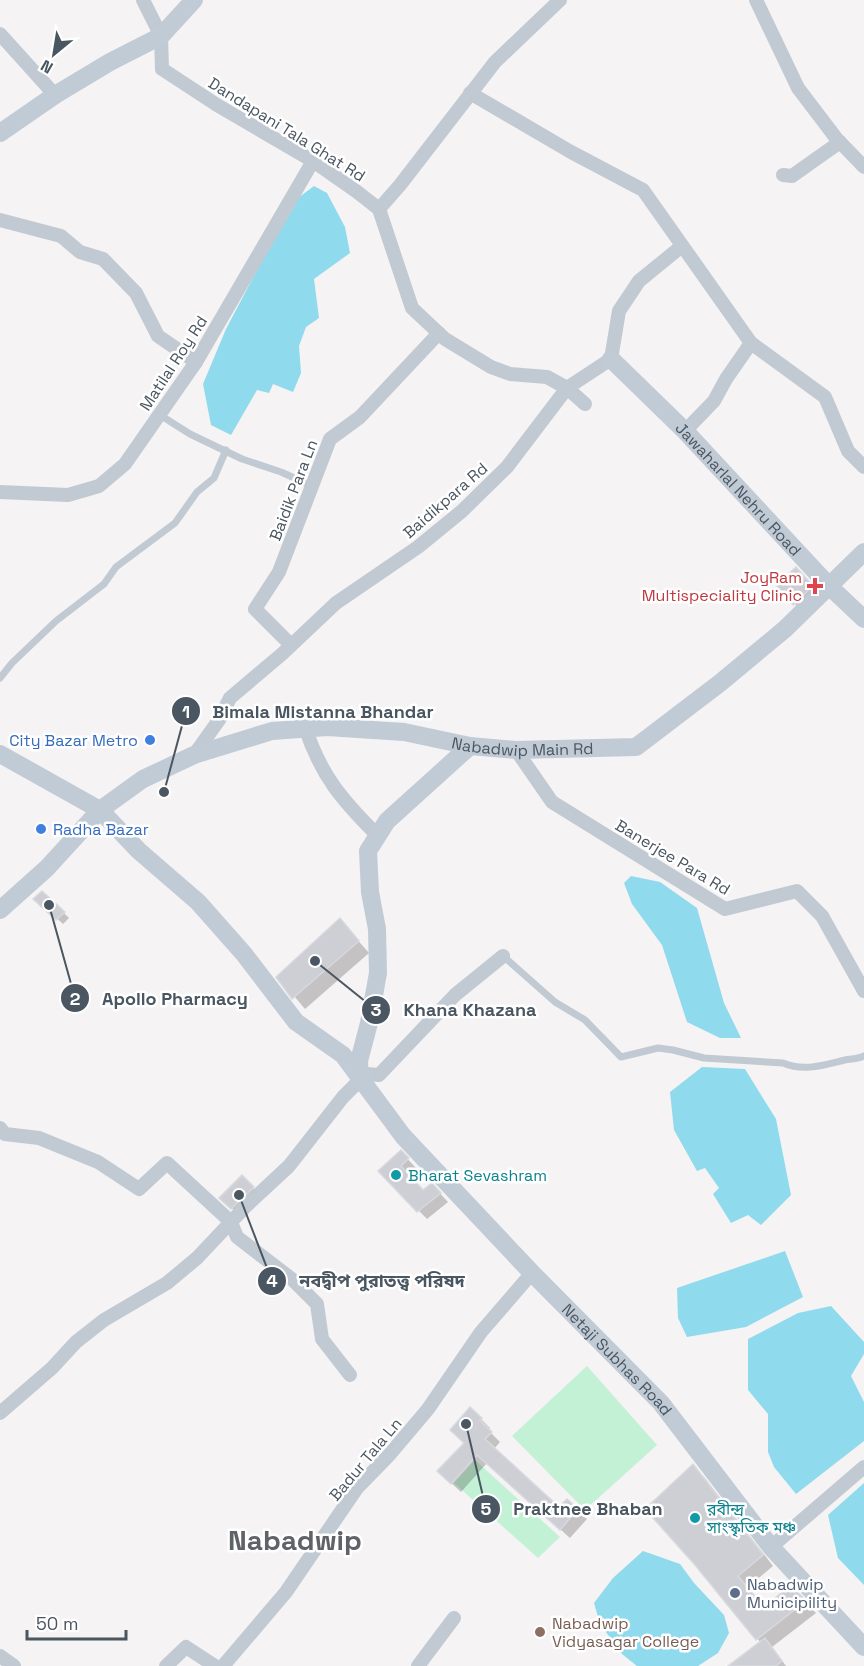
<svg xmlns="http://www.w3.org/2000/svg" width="864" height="1666" font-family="'Space Grotesk','Noto Sans Bengali',sans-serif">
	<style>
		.green { fill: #c3f1d5 }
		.water { fill: #90daee }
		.shadow { fill: #0003 }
		.building { fill: #cdcfd5; stroke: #d7d9de; stroke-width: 1.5 }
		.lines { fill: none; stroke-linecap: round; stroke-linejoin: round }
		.lane { stroke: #c1cad2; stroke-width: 7 }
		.street { stroke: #c1cad2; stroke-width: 14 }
		.secondary { stroke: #c1cbd6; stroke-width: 18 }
		.health-dot { fill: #e0444e; stroke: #fff; stroke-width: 2 }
		.shop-dot { fill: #3f7fe0; stroke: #fff; stroke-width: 2 }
		.culture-dot { fill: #0f9aa8; stroke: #fff; stroke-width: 2 }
		.service-dot { fill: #5c6f8a; stroke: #fff; stroke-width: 2 }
		.education-dot { fill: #8d6e63; stroke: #fff; stroke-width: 2 }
		.labels { text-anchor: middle; stroke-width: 5; stroke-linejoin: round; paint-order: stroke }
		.street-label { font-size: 16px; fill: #4a5661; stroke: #fff }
		.health-label { font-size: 16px; fill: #be3a42; stroke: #fff; text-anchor: end }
		.shop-label { font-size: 16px; fill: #366cbe; stroke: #fff; text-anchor: end }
		.culture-label { font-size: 16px; fill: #0d838f; stroke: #fff; text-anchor: start }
		.service-label { font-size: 16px; fill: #4e5e75; stroke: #fff; text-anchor: start }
		.education-label { font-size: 16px; fill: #785e54; stroke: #fff; text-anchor: start }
		.town-label { font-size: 28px; font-weight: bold; fill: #5f6368; stroke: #fff }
		.leader { fill: none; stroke: #4a5661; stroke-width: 2 }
		.callout-dot { fill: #4a5661; stroke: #fff; stroke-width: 2 }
		.mark-label { font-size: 18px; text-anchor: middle; font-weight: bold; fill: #fff }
		.callout-label { font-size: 18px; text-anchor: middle; font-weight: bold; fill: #4a5661; stroke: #fff; stroke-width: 5; stroke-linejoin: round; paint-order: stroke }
	</style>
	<rect width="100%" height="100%" fill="#f5f3f3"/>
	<!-- green -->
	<g class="green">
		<polygon points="587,1366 657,1445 585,1510 512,1436"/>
		<polygon points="475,1460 560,1537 538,1558 454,1483"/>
	</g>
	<!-- water -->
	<g class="water">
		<polygon points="314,186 327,193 345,227 350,253 314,279 319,318 306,327 299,346 301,373 293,392 273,384 269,393 257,390 231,435 211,425 203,384 226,329 276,234 298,198"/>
		<polygon points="631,876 660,882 697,908 724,1003 741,1038 720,1038 687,1022 662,945 632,904 624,883"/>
		<polygon points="702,1067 745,1069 776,1119 791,1195 761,1225 748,1215 731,1223 713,1194 719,1188 705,1168 697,1171 674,1130 670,1092"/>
		<polygon points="785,1251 803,1297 746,1327 687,1337 678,1318 677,1288"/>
		<polygon points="831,1306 864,1342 864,1354 851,1376 864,1402 864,1441 796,1494 774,1467 768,1452 768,1414 748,1390 748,1339 798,1313"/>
		<polygon points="864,1483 864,1585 838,1558 828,1515"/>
		<polygon points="643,1551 680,1564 694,1583 724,1615 729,1633 718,1653 698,1666 637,1666 622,1654 600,1624 594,1603 613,1578"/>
	</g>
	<!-- shadow -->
	<g class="shadow">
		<polygon points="796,569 821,595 802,612 778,585"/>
		<polygon points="36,899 64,913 69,918 63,924"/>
		<polygon points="340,920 369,953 305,1009 278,977"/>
		<polygon points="401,1152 416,1168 408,1175 423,1192 432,1185 448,1202 427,1219 380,1171"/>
		<polygon points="242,1177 261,1196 240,1216 221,1198"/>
		<polygon points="481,1419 490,1428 488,1430 500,1442 494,1449 559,1509 577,1510 587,1519 570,1538 487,1463 461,1492 448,1480 466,1443"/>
		<polygon points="693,1466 704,1477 773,1566 747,1588 765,1609 802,1598 816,1613 772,1647 786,1666 731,1666 761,1643 697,1564"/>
	</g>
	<!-- building -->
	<g class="building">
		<polygon points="796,567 813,586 793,605 776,585"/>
		<polygon points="42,891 65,912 56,920 33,899"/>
		<polygon points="340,918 359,941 292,999 276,977"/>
		<polygon points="401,1150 409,1158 401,1166 423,1190 432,1183 441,1193 417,1212 378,1171"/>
		<polygon points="242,1175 254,1187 231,1209 219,1198"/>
		<polygon points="470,1407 482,1418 480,1420 492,1432 485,1439 559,1507 567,1499 578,1509 560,1530 477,1455 451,1484 437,1471 464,1443 450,1430"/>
		<polygon points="693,1464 763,1555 738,1576 764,1607 791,1585 806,1601 756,1640 695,1565 645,1509"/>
		<polygon points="765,1638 782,1661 776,1666 728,1666"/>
	</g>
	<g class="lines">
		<!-- lane -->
		<g class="lane">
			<polyline points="160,415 190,434 242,459 281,472 312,486"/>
			<polyline points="0,678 12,663 56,621 104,584 116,567 175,523 197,492 214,478 226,450"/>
			<path d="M503,956L555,1002L585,1020L621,1057L658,1048L673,1050L704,1058L783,1063C804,1072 824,1065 845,1060C851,1059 858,1059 864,1056"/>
		</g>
		<!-- street -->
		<g class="street">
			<polyline points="143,0 161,36 162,69 217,105 313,161 356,191 379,209 412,308 445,339 491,367 510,374 547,377 567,388 585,404"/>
			<polyline points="756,0 798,88 836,138 864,167"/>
			<polyline points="0,34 55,95"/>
			<polyline points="470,93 571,152 643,190 751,343 825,397 848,451 864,467"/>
			<polyline points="783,175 792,176 840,142"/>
			<polyline points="379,209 400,185 495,62 560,0"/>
			<polyline points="0,220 61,236 80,252 103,259 136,293 158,336 196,362"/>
			<polyline points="685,431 714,401 726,379 751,343"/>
			<polyline points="0,492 68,495 99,486 125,464 196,362 313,161"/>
			<polyline points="291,645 255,609 279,572 330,439 360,417 439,333"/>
			<path d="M305,727C321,776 342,800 378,836"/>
			<polyline points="516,750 552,802 725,909 797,891 822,916 864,991"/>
			<polyline points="194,755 219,720 230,698 282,654 336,603 418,547 462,511 507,467 567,388 611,359 619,311 639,281 682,246"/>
			<polyline points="0,1128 5,1134 39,1138 98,1162 139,1189 167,1163 231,1222 237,1237 293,1280 317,1304 322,1339 350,1375"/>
			<polyline points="0,1413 52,1368 76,1342 104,1320 167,1283 197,1258 246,1206 289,1166 343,1097 366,1074 379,1075 455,995 503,956"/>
			<polyline points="771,1547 864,1467"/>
			<polyline points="0,1656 14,1666"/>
			<polyline points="166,1666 186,1647 215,1666"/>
			<polyline points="223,1666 286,1592 357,1488 390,1454 428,1409 481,1332 532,1273"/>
			<polyline points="418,1666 454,1618"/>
		</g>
		<!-- secondary -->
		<g class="secondary">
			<polyline points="0,133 55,95 110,62 161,36 194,0"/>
			<path id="s1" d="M611,359L685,431L830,587L864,619"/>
			<path id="s2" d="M0,754L100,810L139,851L198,902L244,954L296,1022L343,1055L403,1136L532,1273L661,1403L771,1547L864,1647"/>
			<path id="s3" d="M0,910L47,868L100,810L143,779L194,755L272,731L327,727L404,732L470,746L516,750L636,747L720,683L785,629L864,552"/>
			<polyline points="360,1079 359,1061 369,1023 378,973 377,929 370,892 368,851 387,821 470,746"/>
		</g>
	</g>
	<!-- markers -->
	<path class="health-dot" d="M812 577h6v6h6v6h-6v6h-6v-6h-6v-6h6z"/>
	<g class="shop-dot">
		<circle cx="150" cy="740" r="6"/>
		<circle cx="41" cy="829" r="6"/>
	</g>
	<g class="culture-dot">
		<circle cx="396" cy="1175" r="6"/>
		<circle cx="695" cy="1518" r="6"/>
	</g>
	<circle class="service-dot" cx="735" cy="1593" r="6"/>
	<circle class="education-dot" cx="540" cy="1632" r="6"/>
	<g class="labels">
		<!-- street labels -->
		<g class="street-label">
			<text transform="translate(287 129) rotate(32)" y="6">Dandapani Tala Ghat Rd</text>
			<text transform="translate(173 363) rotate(-57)" y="6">Matilal Roy Rd</text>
			<text dy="6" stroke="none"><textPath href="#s1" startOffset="182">Jawaharlal Nehru Road</textPath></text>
			<text transform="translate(293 490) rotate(-69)" y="6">Baidik Para Ln</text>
			<text transform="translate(445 500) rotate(-41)" y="6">Baidikpara Rd</text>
			<text dy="6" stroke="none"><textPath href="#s3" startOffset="585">Nabadwip Main Rd</textPath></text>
			<text transform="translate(673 857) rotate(31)" y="6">Banerjee Para Rd</text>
			<text dy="6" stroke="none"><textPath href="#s2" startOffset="872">Netaji Subhas Road</textPath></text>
			<text transform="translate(365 1459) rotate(-50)" y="6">Badur Tala Ln</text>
		</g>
		<!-- health labels -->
		<g class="health-label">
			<text x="802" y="583">JoyRam<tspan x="802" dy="18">Multispeciality Clinic</tspan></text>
		</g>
		<!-- shop labels -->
		<g class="shop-label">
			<text x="138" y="746">City Bazar Metro</text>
			<text x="53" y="835" text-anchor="start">Radha Bazar</text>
		</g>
		<!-- culture labels -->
		<g class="culture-label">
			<text x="408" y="1181">Bharat Sevashram</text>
			<text x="707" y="1515">রবীন্দ্র<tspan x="707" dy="18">সাংস্কৃতিক মঞ্চ</tspan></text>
		</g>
		<!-- service labels -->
		<g class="service-label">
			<text x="747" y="1590">Nabadwip<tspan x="747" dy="18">Municipility</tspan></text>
		</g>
		<!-- education labels -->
		<g class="education-label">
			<text x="552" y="1629">Nabadwip<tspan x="552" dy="18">Vidyasagar College</tspan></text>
		</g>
		<!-- town labels -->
		<g class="town-label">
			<text x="295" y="1550">Nabadwip</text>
		</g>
	</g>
	<!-- callouts -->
	<path class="leader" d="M164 792L186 711M49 905L75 998M315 961L376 1010M239 1195L272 1281M466 1424L486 1509"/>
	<g class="callout-dot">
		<circle cx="164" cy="792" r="6"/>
		<circle cx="49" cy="905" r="6"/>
		<circle cx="315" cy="961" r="6"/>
		<circle cx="239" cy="1195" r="6"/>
		<circle cx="466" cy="1424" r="6"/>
		<circle cx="186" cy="711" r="15"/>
		<circle cx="75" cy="998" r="15"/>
		<circle cx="376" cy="1010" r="15"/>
		<circle cx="272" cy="1281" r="15"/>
		<circle cx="486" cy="1509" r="15"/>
	</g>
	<g class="mark-label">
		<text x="186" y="718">1</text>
		<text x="75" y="1005">2</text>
		<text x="376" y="1016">3</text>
		<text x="272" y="1287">4</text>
		<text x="486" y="1515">5</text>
	</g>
	<g class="callout-label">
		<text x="323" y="718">Bimala Mistanna Bhandar</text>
		<text x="175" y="1005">Apollo Pharmacy</text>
		<text x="470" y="1016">Khana Khazana</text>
		<text x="382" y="1287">নবদ্বীপ পুরাতত্ত্ব পরিষদ</text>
		<text x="588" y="1515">Praktnee Bhaban</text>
	</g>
	<!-- north arrow -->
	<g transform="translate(54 54) rotate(210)" stroke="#ffffff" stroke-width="4.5" paint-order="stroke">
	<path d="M0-4.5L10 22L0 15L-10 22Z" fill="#4a5661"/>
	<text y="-9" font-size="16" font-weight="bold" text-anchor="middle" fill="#4a5661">N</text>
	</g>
	<!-- scale -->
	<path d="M27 1630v9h99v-9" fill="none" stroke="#4a5661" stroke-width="3"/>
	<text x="36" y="1630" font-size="18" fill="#4a5661" stroke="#ffffff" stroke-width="4.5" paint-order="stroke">50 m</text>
</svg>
